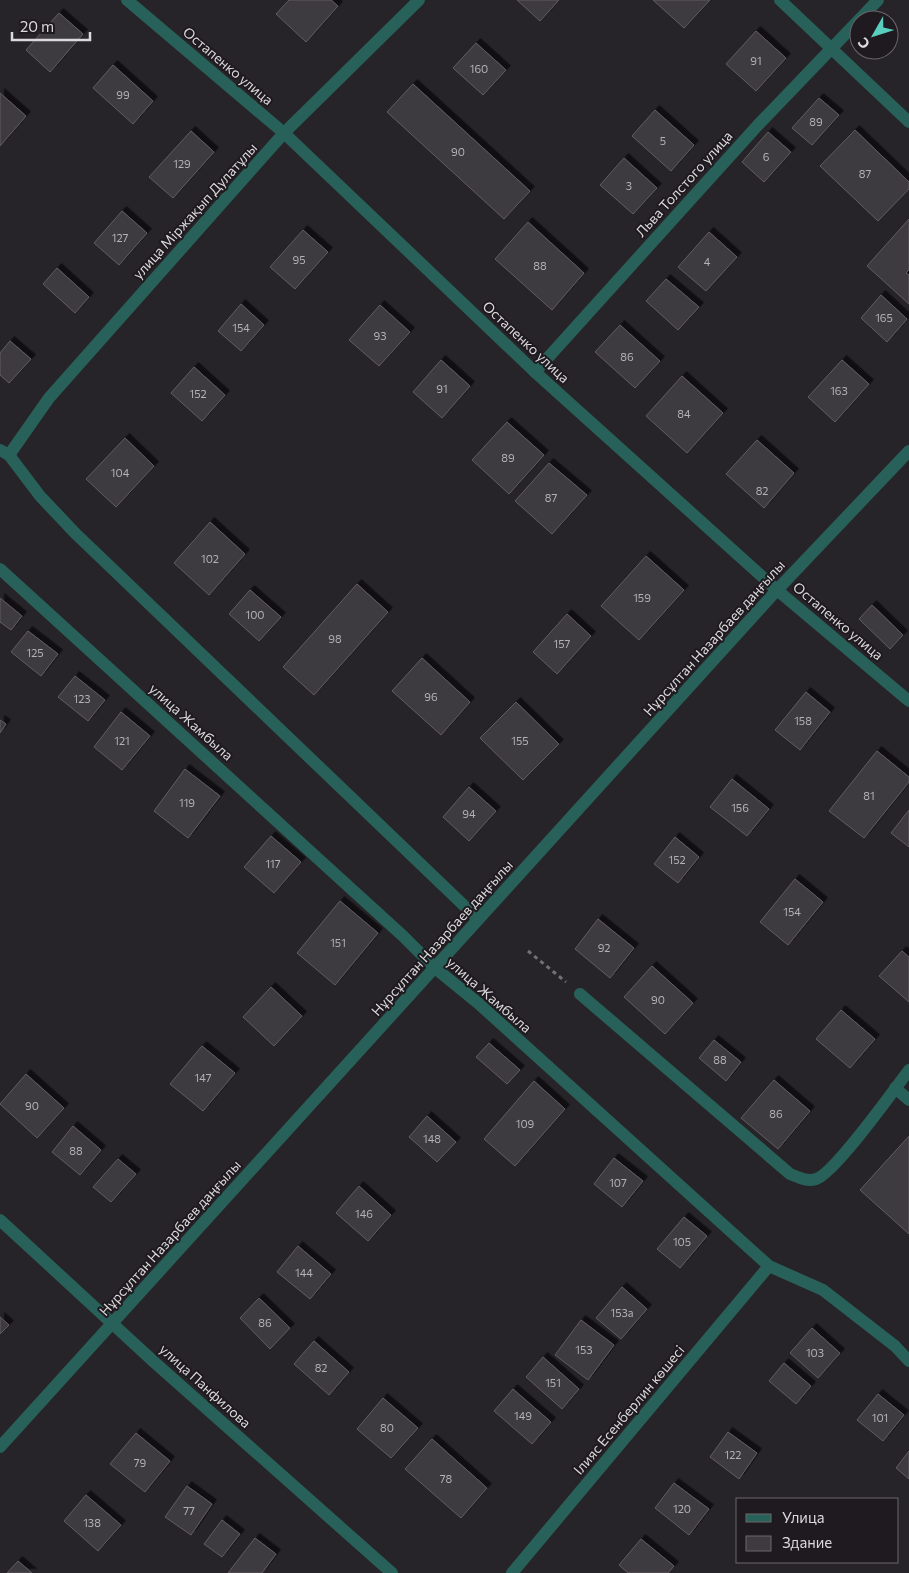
<svg xmlns="http://www.w3.org/2000/svg" width="909" height="1573" font-family="Commissioner,sans-serif">
	<style>
		.building { fill: #3e3a3f; stroke: #615d62; filter: url(#shadow) }
		.lines { fill: none; stroke-linecap: round; stroke-linejoin: round }
		.path { stroke: #747176; stroke-width: 3; stroke-dasharray: 4 4; stroke-linecap: butt }
		.service { stroke: #286159; stroke-width: 12 }
		.minor { stroke: #286159; stroke-width: 12 }
		.tertiary { stroke: #286159; stroke-width: 12 }
		.labels { text-anchor: middle; stroke-width: 4; stroke-linejoin: round; paint-order: stroke }
		.number-label { font-size: 11px; fill: #b4b1b5 }
		.street-label { font-size: 14px; fill: #dcd9dc; stroke: #1e1a1f }
	</style>
	<defs>
		<filter id="shadow"><feDropShadow dx="4.5" dy="-4.5" stdDeviation="0" flood-color="#0009"/></filter>
	</defs>
	<rect width="100%" height="100%" fill="#272429"/>
	<!-- building -->
	<g class="building">
		<polygon points="289,0 331,0 338,6 306,42 276,14"/>
		<polygon points="517,0 559,0 540,21"/>
		<polygon points="653,0 710,0 684,28"/>
		<polygon points="59,13 83,34 50,72 26,50"/>
		<polygon points="756,31 786,58 756,91 726,64"/>
		<polygon points="476,43 506,70 483,95 453,68"/>
		<polygon points="113,65 153,101 133,124 93,88"/>
		<polygon points="413,84 530,191 504,219 387,112"/>
		<polygon points="0,93 26,116 0,146"/>
		<polygon points="819,98 839,115 812,145 792,128"/>
		<polygon points="655,110 694,145 671,171 632,136"/>
		<polygon points="855,130 909,182 909,189 878,221 820,166"/>
		<polygon points="191,131 214,152 173,198 149,177"/>
		<polygon points="768,132 791,152 764,182 742,162"/>
		<polygon points="624,158 657,188 633,214 600,185"/>
		<polygon points="122,211 147,233 119,265 94,243"/>
		<polygon points="909,219 909,270 906,273 909,275 909,304 867,266"/>
		<polygon points="528,222 584,273 552,310 495,259"/>
		<polygon points="303,230 328,252 295,289 270,267"/>
		<polygon points="709,232 737,257 706,291 678,267"/>
		<polygon points="57,268 89,297 75,313 43,284"/>
		<polygon points="666,279 699,307 678,330 646,301"/>
		<polygon points="881,295 907,319 887,342 861,318"/>
		<polygon points="241,304 264,325 241,351 218,331"/>
		<polygon points="380,305 410,332 379,366 349,340"/>
		<polygon points="620,325 660,361 635,388 595,352"/>
		<polygon points="10,341 31,359 9,383 0,375 0,353"/>
		<polygon points="441,360 470,386 442,418 413,392"/>
		<polygon points="842,360 869,384 835,422 808,397"/>
		<polygon points="194,367 225,395 202,421 171,393"/>
		<polygon points="682,376 723,413 687,453 646,416"/>
		<polygon points="507,422 544,455 509,494 472,460"/>
		<polygon points="125,438 154,466 116,507 86,479"/>
		<polygon points="757,440 794,473 764,508 726,474"/>
		<polygon points="549,463 587,495 552,534 515,501"/>
		<polygon points="210,522 245,554 209,595 174,563"/>
		<polygon points="646,556 684,590 639,640 601,606"/>
		<polygon points="357,584 388,612 314,695 283,667"/>
		<polygon points="250,590 281,617 259,641 229,614"/>
		<polygon points="0,598 22,616 11,630 0,622"/>
		<polygon points="872,605 903,635 890,649 859,619"/>
		<polygon points="567,614 591,636 557,674 533,652"/>
		<polygon points="28,631 58,654 41,676 11,652"/>
		<polygon points="422,658 470,702 441,735 392,691"/>
		<polygon points="75,676 105,700 88,721 58,697"/>
		<polygon points="806,692 830,712 800,750 775,730"/>
		<polygon points="516,702 559,744 523,780 480,738"/>
		<polygon points="121,712 150,736 122,770 94,747"/>
		<polygon points="0,720 6,724 0,733"/>
		<polygon points="877,751 909,777 909,782 864,838 829,811"/>
		<polygon points="185,769 220,796 188,838 154,811"/>
		<polygon points="732,779 769,809 747,836 710,807"/>
		<polygon points="469,787 496,811 469,841 443,817"/>
		<polygon points="909,810 909,847 891,833"/>
		<polygon points="271,836 301,862 274,893 244,867"/>
		<polygon points="675,837 699,857 678,883 654,864"/>
		<polygon points="795,879 823,902 788,945 760,922"/>
		<polygon points="340,901 378,933 335,985 297,953"/>
		<polygon points="598,919 634,948 610,978 575,949"/>
		<polygon points="902,951 909,957 909,1002 879,976"/>
		<polygon points="652,966 693,1003 665,1034 624,997"/>
		<polygon points="271,987 302,1016 274,1046 243,1017"/>
		<polygon points="841,1010 875,1039 850,1068 816,1039"/>
		<polygon points="714,1040 741,1062 726,1081 699,1058"/>
		<polygon points="489,1043 520,1070 507,1084 476,1057"/>
		<polygon points="202,1046 235,1073 203,1111 170,1084"/>
		<polygon points="26,1074 64,1108 37,1138 0,1104"/>
		<polygon points="774,1080 810,1111 778,1149 741,1118"/>
		<polygon points="534,1081 565,1109 515,1166 484,1139"/>
		<polygon points="427,1116 456,1142 437,1162 409,1137"/>
		<polygon points="73,1126 101,1150 80,1175 52,1152"/>
		<polygon points="909,1136 909,1234 860,1190"/>
		<polygon points="614,1158 643,1181 622,1207 594,1184"/>
		<polygon points="118,1159 136,1174 111,1202 93,1187"/>
		<polygon points="359,1186 391,1215 368,1241 336,1213"/>
		<polygon points="684,1217 707,1236 680,1268 657,1249"/>
		<polygon points="298,1246 331,1274 310,1299 277,1272"/>
		<polygon points="622,1287 647,1309 621,1339 596,1318"/>
		<polygon points="259,1298 290,1328 270,1349 240,1318"/>
		<polygon points="0,1317 9,1325 0,1334"/>
		<polygon points="581,1320 614,1345 588,1380 555,1355"/>
		<polygon points="812,1328 840,1353 818,1378 790,1353"/>
		<polygon points="314,1341 349,1372 329,1395 294,1364"/>
		<polygon points="543,1357 579,1389 562,1409 526,1377"/>
		<polygon points="784,1363 811,1386 796,1404 769,1381"/>
		<polygon points="513,1389 551,1422 532,1444 494,1411"/>
		<polygon points="878,1394 904,1415 883,1441 857,1420"/>
		<polygon points="383,1398 418,1428 391,1458 357,1429"/>
		<polygon points="728,1432 757,1453 739,1479 710,1457"/>
		<polygon points="136,1433 170,1461 145,1492 110,1464"/>
		<polygon points="432,1439 487,1488 461,1518 405,1469"/>
		<polygon points="909,1451 909,1479 896,1468"/>
		<polygon points="674,1483 709,1509 689,1535 655,1508"/>
		<polygon points="187,1486 212,1504 191,1535 165,1517"/>
		<polygon points="86,1495 121,1525 98,1551 64,1521"/>
		<polygon points="222,1520 240,1534 222,1557 204,1544"/>
		<polygon points="255,1538 276,1554 262,1573 228,1573"/>
		<polygon points="641,1539 674,1566 668,1573 628,1573 619,1565"/>
		<polygon points="18,1561 32,1573 7,1573"/>
	</g>
	<g class="lines">
		<!-- path -->
		<polyline class="path" points="528,951 566,982"/>
		<!-- service -->
		<g class="service">
			<polyline points="0,569 403,936 435,968"/>
			<path d="M580,994L790,1174C798,1177 806,1182 816,1179C834,1174 894,1090 909,1070"/>
			<polyline points="895,1088 909,1100"/>
		</g>
		<!-- minor -->
		<g class="minor">
			<polyline points="127,0 284,133 535,372 777,590 909,701"/>
			<polyline points="780,0 909,122"/>
			<polyline points="535,372 758,125 878,0"/>
			<polyline points="0,450 9,455 40,496 75,533 478,919"/>
			<polyline points="9,455 49,398 284,133 419,0"/>
			<polyline points="435,968 478,1003 769,1266 823,1290 895,1346 909,1361"/>
			<polyline points="0,1220 153,1361 392,1573"/>
			<polyline points="512,1573 769,1266"/>
		</g>
		<!-- tertiary -->
		<polyline class="tertiary" points="0,1447 777,590 909,451"/>
	</g>
	<g class="labels">
		<!-- number labels -->
		<g class="number-label">
			<text x="756" y="65">91</text>
			<text x="479" y="73">160</text>
			<text x="123" y="99">99</text>
			<text x="816" y="126">89</text>
			<text x="663" y="145">5</text>
			<text x="458" y="156">90</text>
			<text x="766" y="161">6</text>
			<text x="182" y="168">129</text>
			<text x="865" y="178">87</text>
			<text x="629" y="190">3</text>
			<text x="120" y="242">127</text>
			<text x="299" y="264">95</text>
			<text x="707" y="266">4</text>
			<text x="540" y="270">88</text>
			<text x="884" y="322">165</text>
			<text x="241" y="332">154</text>
			<text x="380" y="340">93</text>
			<text x="627" y="361">86</text>
			<text x="442" y="393">91</text>
			<text x="839" y="395">163</text>
			<text x="198" y="398">152</text>
			<text x="684" y="418">84</text>
			<text x="508" y="462">89</text>
			<text x="120" y="477">104</text>
			<text x="762" y="495">82</text>
			<text x="551" y="502">87</text>
			<text x="210" y="563">102</text>
			<text x="642" y="602">159</text>
			<text x="255" y="619">100</text>
			<text x="335" y="643">98</text>
			<text x="562" y="648">157</text>
			<text x="35" y="657">125</text>
			<text x="431" y="701">96</text>
			<text x="82" y="703">123</text>
			<text x="803" y="725">158</text>
			<text x="122" y="745">121</text>
			<text x="520" y="745">155</text>
			<text x="869" y="800">81</text>
			<text x="187" y="807">119</text>
			<text x="740" y="812">156</text>
			<text x="469" y="818">94</text>
			<text x="677" y="864">152</text>
			<text x="273" y="868">117</text>
			<text x="792" y="916">154</text>
			<text x="338" y="947">151</text>
			<text x="604" y="952">92</text>
			<text x="658" y="1004">90</text>
			<text x="720" y="1064">88</text>
			<text x="203" y="1082">147</text>
			<text x="32" y="1110">90</text>
			<text x="776" y="1118">86</text>
			<text x="525" y="1128">109</text>
			<text x="432" y="1143">148</text>
			<text x="76" y="1155">88</text>
			<text x="618" y="1187">107</text>
			<text x="364" y="1218">146</text>
			<text x="682" y="1246">105</text>
			<text x="304" y="1277">144</text>
			<text x="622" y="1317">153а</text>
			<text x="265" y="1327">86</text>
			<text x="584" y="1354">153</text>
			<text x="815" y="1357">103</text>
			<text x="321" y="1372">82</text>
			<text x="553" y="1387">151</text>
			<text x="523" y="1420">149</text>
			<text x="880" y="1422">101</text>
			<text x="387" y="1432">80</text>
			<text x="733" y="1459">122</text>
			<text x="140" y="1467">79</text>
			<text x="446" y="1483">78</text>
			<text x="682" y="1513">120</text>
			<text x="189" y="1515">77</text>
			<text x="92" y="1527">138</text>
		</g>
		<!-- street labels -->
		<g class="street-label">
			<text transform="translate(228 66) rotate(40)" y="5">Остапенко улица</text>
			<text transform="translate(684 184) rotate(-48)" y="5">Льва Толстого улица</text>
			<text transform="translate(195 211) rotate(-48)" y="5">улица Міржақып Дулатұлы</text>
			<text transform="translate(526 342) rotate(43)" y="5">Остапенко улица</text>
			<text transform="translate(838 621) rotate(40)" y="5">Остапенко улица</text>
			<text transform="translate(714 638) rotate(-48)" y="5">Нұрсұлтан Назарбаев даңғылы</text>
			<text transform="translate(191 722) rotate(42)" y="5">улица Жамбыла</text>
			<text transform="translate(442 938) rotate(-48)" y="5">Нұрсұлтан Назарбаев даңғылы</text>
			<text transform="translate(489 995) rotate(41)" y="5">улица Жамбыла</text>
			<text transform="translate(170 1238) rotate(-48)" y="5">Нұрсұлтан Назарбаев даңғылы</text>
			<text transform="translate(205 1386) rotate(42)" y="5">улица Панфилова</text>
			<text transform="translate(629 1410) rotate(-50)" y="5">Ілияс Есенберлин көшесі</text>
		</g>
	</g>
	<!-- legend -->
	<rect x="736" y="1498" width="162" height="65" fill="#1e1a1f" stroke="#6a666b"/>
	<rect x="746" y="1514" width="25" height="8" fill="#286159" stroke="#6a666b"/>
	<text x="782" y="1523" font-size="15" fill="#dcd9dc">Улица</text>
	<rect x="746" y="1536" width="25" height="15" fill="#3e3a3f" stroke="#6a666b"/>
	<text x="782" y="1548" font-size="15" fill="#dcd9dc">Здание</text>
	<!-- north arrow -->
	<g transform="translate(874 35) rotate(231)"><circle r="24" fill="#1e1a1f" stroke="#6a666b"/>
	<path d="M0-4L9 19L0 12L-9 19Z" fill="#59cebe"/>
	<text y="-8" font-size="14" font-weight="bold" text-anchor="middle" fill="#dcd9dc">С</text>
	</g>
	<!-- scale -->
	<path d="M12 32v8h78v-8" fill="none" stroke="#dcd9dc" stroke-width="2.5"/>
	<text x="20" y="32" font-size="15" fill="#dcd9dc" stroke="#1e1a1f" stroke-width="4" paint-order="stroke">20 m</text>
</svg>
